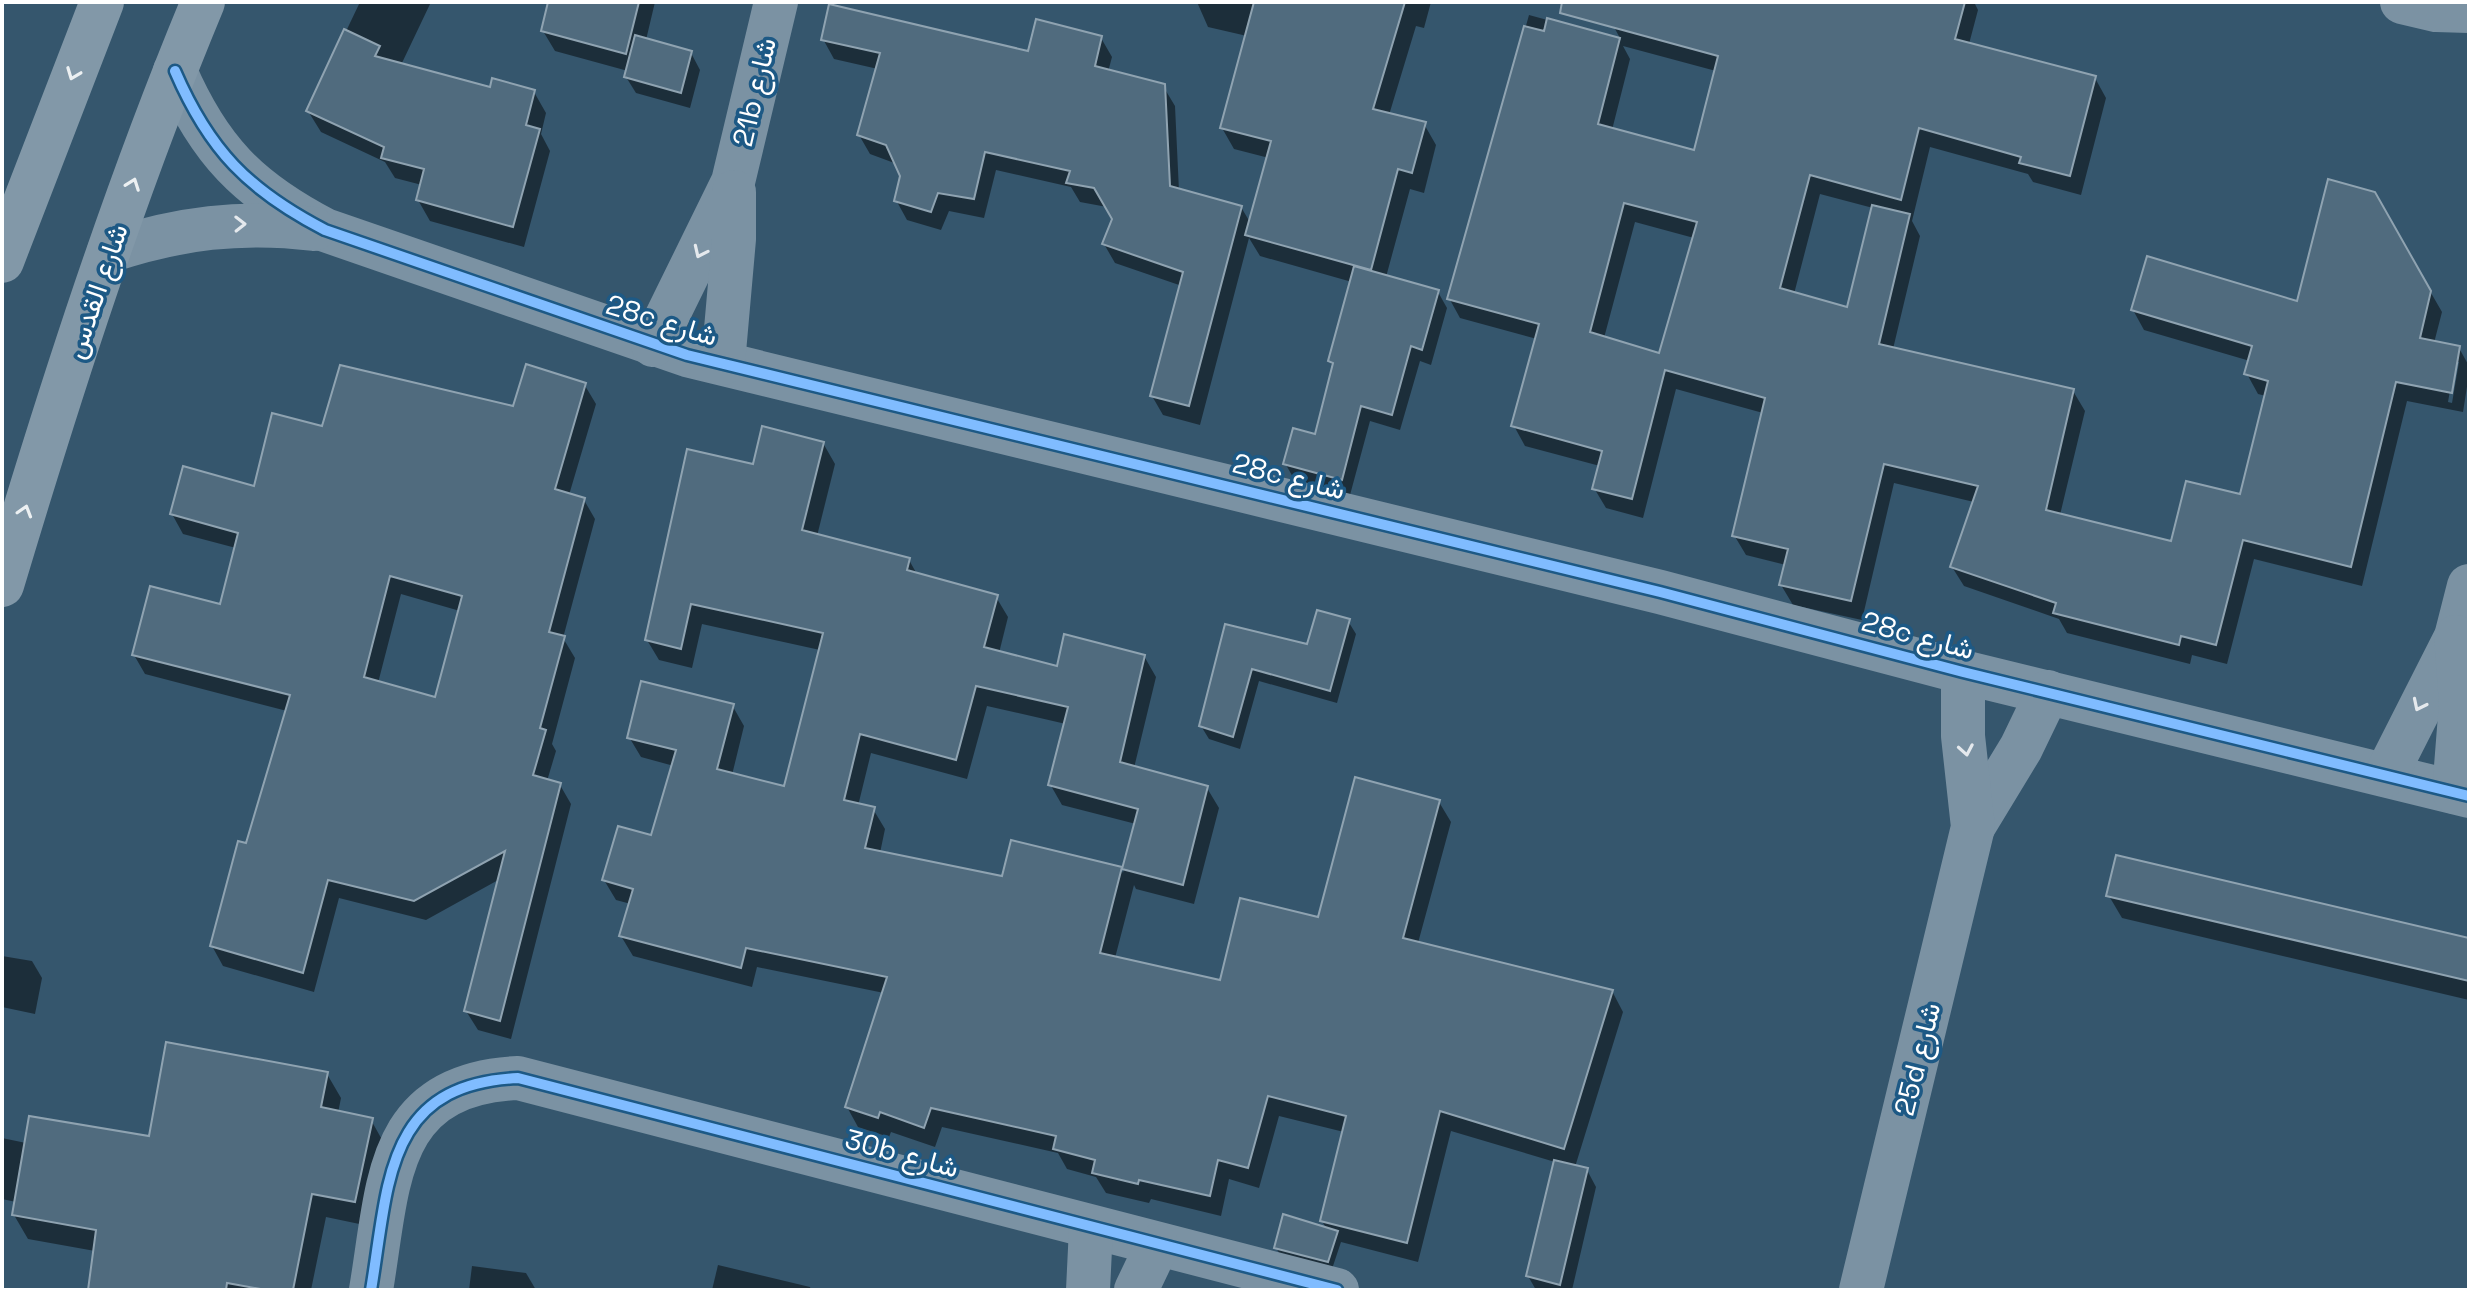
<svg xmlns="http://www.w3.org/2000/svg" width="2471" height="1292" font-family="'Space Grotesk',Vazirmatn,sans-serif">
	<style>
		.shadow { fill: #0007; fill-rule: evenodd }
		.building { fill: #506b7e; stroke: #8fa3b1; stroke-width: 2; fill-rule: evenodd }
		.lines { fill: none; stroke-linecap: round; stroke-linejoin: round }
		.street { stroke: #7b92a3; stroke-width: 44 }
		.secondary { stroke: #8298a8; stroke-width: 44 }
		.cycleway-casing { stroke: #1d5985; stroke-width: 15 }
		.cycleway { stroke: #80bcff; stroke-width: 10 }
		.oneway { stroke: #ecf0f2 }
		.oneway2 { stroke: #e5e9ed }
		.labels { text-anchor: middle; stroke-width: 7; stroke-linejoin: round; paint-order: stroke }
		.street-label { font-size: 28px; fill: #fff; stroke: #1d5985 }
	</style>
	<rect width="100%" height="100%" fill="#35566d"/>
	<!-- shadow -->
	<g class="shadow">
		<polygon points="360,2 431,2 401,65 491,90 534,92 546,113 541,134 550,151 524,247 430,221 418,200 422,185 395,178 385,162 321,132 308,111"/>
		<polygon points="550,2 655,2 646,40 691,53 700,70 690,108 636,93 626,77 628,71 555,51 543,31"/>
		<polygon points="1197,2 1431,2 1424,28 1416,26 1389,115 1424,124 1436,145 1424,193 1410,189 1386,277 1438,292 1447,308 1431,365 1420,361 1400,430 1370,421 1350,495 1294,479 1285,463 1316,437 1334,368 1330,361 1352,282 1260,256 1249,238 1200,425 1163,415 1152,396 1182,286 1115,263 1104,244 1114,219 1107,207 1080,202 1071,187 996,170 984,218 949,211 941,230 907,220 896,200 903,176 897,164 870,154 859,135 878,69 834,59 823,39 1030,53 1101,38 1112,57 1108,72 1163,86 1175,106 1179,191 1241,207 1251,224 1269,158 1234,149 1222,128 1247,36 1208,27"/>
		<path d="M1620,2H1974L1978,10L1969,44L2095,78L2106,98L2081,195L2033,182L2028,174L1930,147L1912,221L1920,236L1893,349L2073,391L2085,411L2060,515L2172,544L2241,496L2266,396L2258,394L2247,374L2250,361L2144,330L2133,310L2298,303L2374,194L2442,312L2434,343L2459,348L2469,366V374L2463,412L2407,401L2362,586L2254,559L2227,664L2192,655L2190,664L2067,633L2059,619L1964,586L1952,567L1974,502L1894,483L1862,620L1793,605L1781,585L1786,565L1746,555L1734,535L1763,413L1676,389L1643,518L1606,508L1594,488L1600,466L1525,446L1514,426L1537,339L1460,318L1449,298L1529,15L1621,40L1614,27ZM1623,46L1716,71L1695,152L1612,130L1630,59ZM1820,194L1873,208L1849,310L1794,294ZM1635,222L1694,238L1661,356L1604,338ZM2455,362H2459L2452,403L2448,402Z"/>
		<path d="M584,384L596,404L569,495L584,500L595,519L563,638L575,658L552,744L556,751L547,781L560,785L571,804L511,1039L478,1030L466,1011L500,879L426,920L339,898L314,992L223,966L212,946L247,846L287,711L145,674L134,655L222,606L236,548L183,534L172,514L255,488L324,428L515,409ZM401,594L460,611L436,700L378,683Z"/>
		<path d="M823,443L835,464L817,536L909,560L918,576L996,597L1008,617L999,653L1058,669L1144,656L1156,677L1134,768L1207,788L1219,808L1194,904L1136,889L1134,885L1115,958L1222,982L1320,919L1439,802L1451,822L1418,943L1612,991L1623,1012L1575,1167L1587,1170L1596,1187L1572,1290H1536L1528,1276L1555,1162L1451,1131L1418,1262L1341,1242L1332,1269L1280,1255L1276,1247L1327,1230L1322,1221L1344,1132L1279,1116L1259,1188L1229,1179L1221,1216L1151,1199L1149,1203L1106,1193L1096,1177L1067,1169L1058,1153L942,1127L935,1147L891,1132L889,1137L858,1127L847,1107L884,993L757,967L752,987L633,956L621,936L631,904L616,900L604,880L653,838L674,766L641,757L629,737L732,705L744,726L732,775L785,788L820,650L702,624L692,668L659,660L647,640L755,466ZM987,706L1066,724L1050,784L1062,805L1136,824L1123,873L1121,869L1003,879L880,853L885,829L873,809L858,806L871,753L967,779Z"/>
		<polygon points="1348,621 1356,634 1337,703 1259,681 1240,749 1209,739 1201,726 1226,626 1309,646"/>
		<polygon points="2109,896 2469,940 2469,1000 2122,918"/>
		<polygon points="2,956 32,961 42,978 35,1014 2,1007"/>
		<polygon points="327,1074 341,1098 338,1113 371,1120 385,1145 369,1226 326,1217 311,1290 90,1290 95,1251 28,1239 14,1215 16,1202 2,1199 2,1138 26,1143 151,1138"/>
		<polygon points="718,1265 810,1287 811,1290 712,1290"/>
		<polygon points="472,1266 526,1273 536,1290 469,1290"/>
	</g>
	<!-- building -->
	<g class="building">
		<polygon points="548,2 639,2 626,54 541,31"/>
		<polygon points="1254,2 1405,2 1373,109 1426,122 1412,173 1398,169 1371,270 1245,235 1271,141 1220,128"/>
		<path d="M1562,2H1965L1955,39L2096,76L2070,176L2019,163L2021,157L1919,128L1901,200L1810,175L1780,288L1847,307L1872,205L1910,214L1879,344L2074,389L2046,510L2171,541L2186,481L2240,494L2268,381L2244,374L2252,346L2131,310L2147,256L2297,301L2328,179L2375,192L2431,291L2420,338L2460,346L2452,393L2396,382L2351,567L2243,540L2216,645L2181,636L2179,645L2053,613L2056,603L1950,567L1978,486L1884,464L1851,601L1779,585L1788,549L1732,536L1765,398L1665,370L1632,499L1592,489L1602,451L1511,426L1539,324L1447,299L1524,26L1544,31L1547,18L1620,38L1598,124L1694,150L1718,56L1560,13ZM1624,203L1697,222L1659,353L1590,332Z"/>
		<polygon points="829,4 1028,51 1036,19 1102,36 1095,66 1165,84 1170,186 1242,206 1189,406 1150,396 1183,272 1102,244 1112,219 1094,188 1066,183 1070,171 985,152 974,199 938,193 931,212 894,201 900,176 886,145 857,135 880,53 821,40"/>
		<polygon points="344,29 380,46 375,56 490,87 492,78 535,90 526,125 540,129 513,227 416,200 424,169 381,158 384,147 306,111"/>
		<polygon points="635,35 692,51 681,93 624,77"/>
		<polygon points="1354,266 1439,290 1422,350 1411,346 1392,415 1361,406 1342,480 1283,464 1293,428 1315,434 1333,363 1328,361"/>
		<path d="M526,364L586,383L555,489L585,498L549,632L565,636L540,728L546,730L533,775L561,783L500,1021L464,1011L505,851L414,901L328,880L303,973L210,946L238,841L246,843L290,695L132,655L150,586L220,604L238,533L170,514L183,466L254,486L272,413L322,426L340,365L513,406ZM390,576L462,596L435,697L364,677Z"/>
		<polygon points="762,426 824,442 802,530 910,558 907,570 998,595 984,647 1057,666 1064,634 1145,655 1120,762 1208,786 1183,885 1122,869 1138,809 1048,785 1068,707 976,686 956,760 860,734 844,800 875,807 865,848 1002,876 1011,840 1122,867 1100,953 1220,980 1240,898 1318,917 1355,777 1440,800 1403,938 1613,990 1564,1149 1440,1111 1407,1243 1320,1221 1346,1116 1268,1096 1248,1168 1218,1160 1210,1196 1139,1180 1138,1184 1092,1173 1095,1160 1053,1149 1056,1136 931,1108 924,1128 880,1112 878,1118 845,1107 887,977 746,948 741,968 619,936 633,889 602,880 618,826 651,835 676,750 627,738 641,681 734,704 717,769 784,786 823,633 691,604 681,649 645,640 687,449 753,464"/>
		<polygon points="1317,610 1350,619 1330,691 1252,669 1233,737 1199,726 1225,624 1307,644"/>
		<polygon points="2116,855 2469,938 2469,981 2106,896"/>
		<polygon points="166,1042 328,1072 321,1107 373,1118 355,1202 312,1194 293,1290 266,1290 227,1283 226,1290 88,1290 96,1230 12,1215 29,1116 149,1136"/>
		<polygon points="1554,1160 1588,1168 1560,1285 1526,1276"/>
		<polygon points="1283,1214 1338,1231 1328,1262 1274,1248"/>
	</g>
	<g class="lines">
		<!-- street -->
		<g class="street">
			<polyline points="2402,2 2436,10 2469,11"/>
			<path d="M175,71C209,150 248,190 325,230L687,355L1660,592L1963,672L2469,796"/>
			<path d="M109,251C178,228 242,220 314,229"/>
			<polyline points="653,345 733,182 776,2"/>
			<polyline points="723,363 734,239 734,192"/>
			<polyline points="2386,775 2456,637 2469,586"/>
			<polyline points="2454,792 2461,703 2456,637"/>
			<polyline points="1973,827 2021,748 2048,692"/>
			<path d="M371,1290C389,1184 384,1084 518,1078L1337,1290"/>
			<polyline points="1088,1290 1091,1228"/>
			<polyline points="1136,1290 1157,1246"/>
			<polyline points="1861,1290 1973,827 1963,736 1963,672"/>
		</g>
		<!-- secondary -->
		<g class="secondary">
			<polyline points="2,261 102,2"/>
			<path d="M2,585C61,388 124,192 203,2"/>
		</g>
		<!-- cycleway casing -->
		<g class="cycleway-casing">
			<g id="cycleway">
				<path d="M175,71C209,150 248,190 325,230L687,355L1660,592L1963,672L2469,796"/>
				<path d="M371,1290C389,1184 384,1084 518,1078L1337,1290"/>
			</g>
		</g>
		<!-- cycleway -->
		<use href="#cycleway" class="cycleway"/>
	</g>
	<!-- one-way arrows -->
	<defs><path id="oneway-chevron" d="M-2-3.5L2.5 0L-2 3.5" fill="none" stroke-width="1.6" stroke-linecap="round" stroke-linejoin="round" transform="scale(2)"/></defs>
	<g class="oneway">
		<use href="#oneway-chevron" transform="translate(73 74) rotate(111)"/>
		<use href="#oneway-chevron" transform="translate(133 184) rotate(-70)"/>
		<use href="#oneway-chevron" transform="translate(25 511) rotate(-73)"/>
	</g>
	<g class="oneway2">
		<use href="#oneway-chevron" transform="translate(240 224) rotate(-1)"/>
		<use href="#oneway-chevron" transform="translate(700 252) rotate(115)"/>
		<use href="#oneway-chevron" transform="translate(2419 705) rotate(116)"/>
		<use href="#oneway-chevron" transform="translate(1966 750) rotate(80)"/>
	</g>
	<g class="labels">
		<!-- street labels -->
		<g class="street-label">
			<text transform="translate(754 92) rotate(-77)" y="10">21b شارع</text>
			<text transform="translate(96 291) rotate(-71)" y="10">شارع القدس</text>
			<text transform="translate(662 320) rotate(17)" y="10">28c شارع</text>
			<text transform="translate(1289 476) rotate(14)" y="10">28c شارع</text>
			<text transform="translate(1918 635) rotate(15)" y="10">28c شارع</text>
			<text transform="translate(1917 1059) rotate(-76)" y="10">25d شارع</text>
			<text transform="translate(902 1153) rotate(15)" y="10">30b شارع</text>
		</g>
	</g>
	<!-- border -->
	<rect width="2471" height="1292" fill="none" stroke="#ffffff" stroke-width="8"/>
</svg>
